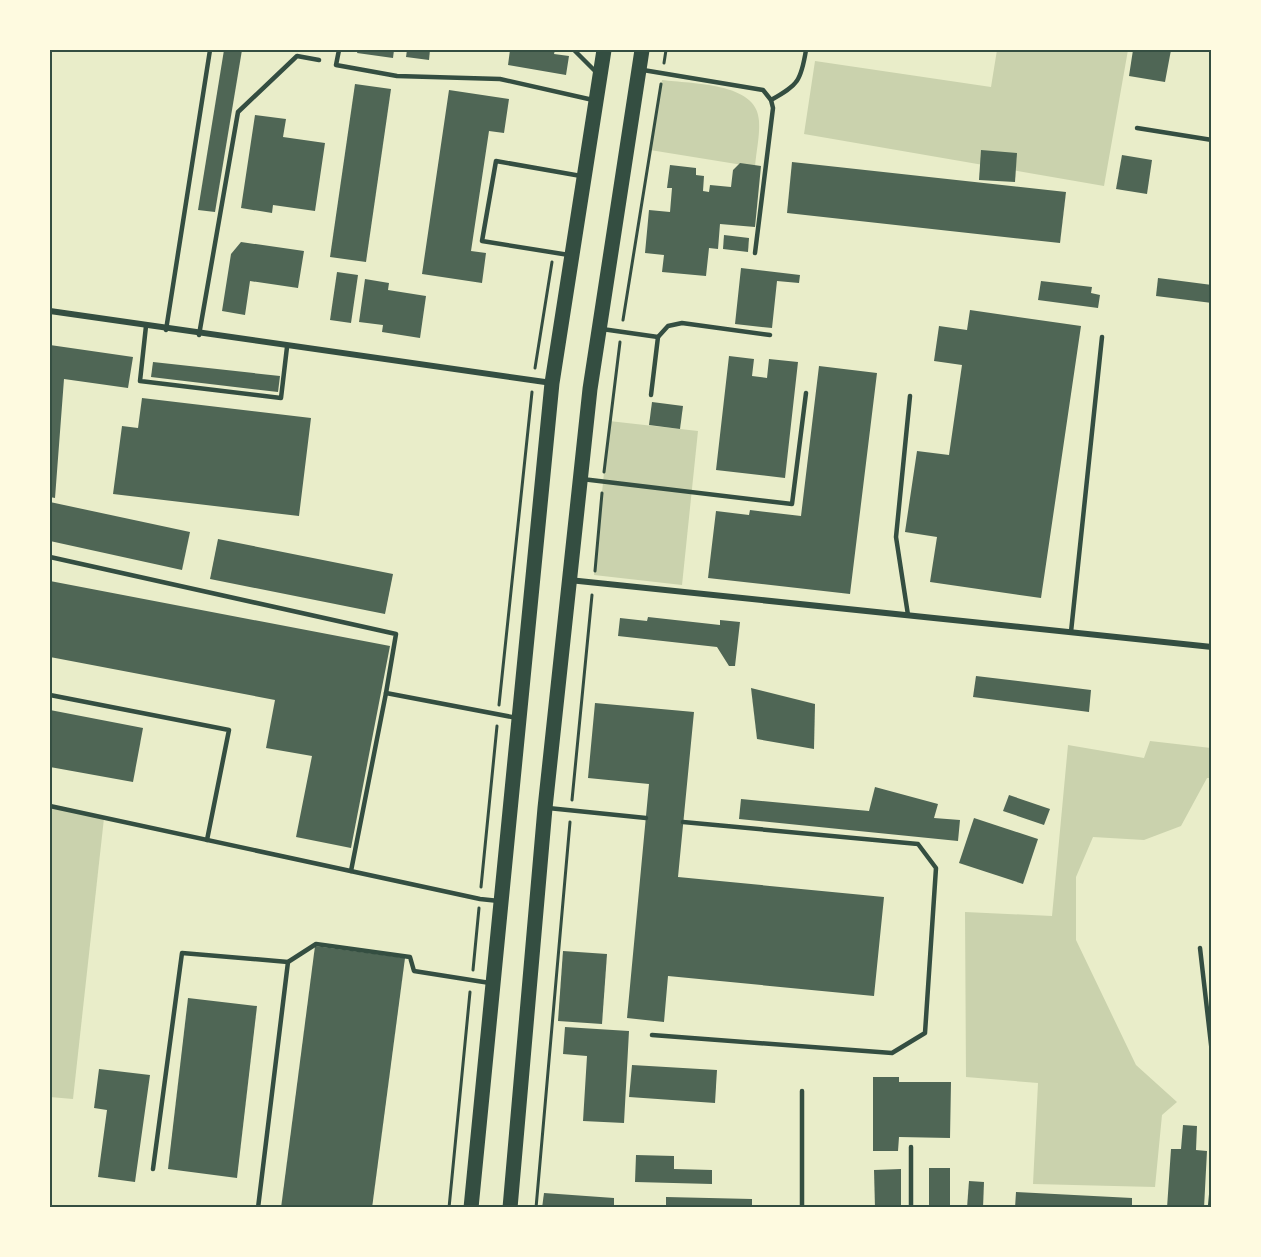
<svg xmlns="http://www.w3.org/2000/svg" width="1261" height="1257" font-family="'Golos Text',sans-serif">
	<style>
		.green { fill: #cad2ad }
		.building { fill: #4f6655 }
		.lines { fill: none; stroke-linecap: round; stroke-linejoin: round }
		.path { stroke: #344e41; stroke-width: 3 }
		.service { stroke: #344e41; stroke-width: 4.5 }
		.minor { stroke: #344e41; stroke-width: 6 }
		.primary { stroke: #344e41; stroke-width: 15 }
		.neatline { fill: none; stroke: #344e41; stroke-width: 2 }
	</style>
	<rect width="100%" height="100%" fill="#e9edc9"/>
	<!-- green -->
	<g class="green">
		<polygon points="997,50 1128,50 1104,186 804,134 815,61 991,87"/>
		<path d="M662,80C691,84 758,82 759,121C760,136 756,152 755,167L650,150Z"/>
		<polygon points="609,421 698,431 682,585 594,575"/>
		<polygon points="1150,741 1211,748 1211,778 1207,778 1181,826 1144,840 1093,837 1076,877 1076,940 1136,1065 1177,1102 1162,1115 1155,1187 1033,1184 1038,1083 966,1077 965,912 1052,916 1068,745 1144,758"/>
		<polygon points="50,806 104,818 73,1099 50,1097"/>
	</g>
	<!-- building -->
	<g class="building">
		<polygon points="224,50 242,50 215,212 198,210"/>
		<polygon points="358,50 394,50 393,58 357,53"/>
		<polygon points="407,50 430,50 429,60 406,57"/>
		<polygon points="510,50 555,50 554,54 569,56 566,75 508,65"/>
		<polygon points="1133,50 1171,50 1165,82 1129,76"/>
		<polygon points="355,84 391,89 366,262 330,257"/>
		<polygon points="449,90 509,99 504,133 489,131 471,251 486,253 482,283 422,274"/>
		<polygon points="255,115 286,119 283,137 325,143 315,211 273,205 272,213 241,208"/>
		<polygon points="981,150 1017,153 1015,182 979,180"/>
		<polygon points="1122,155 1152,160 1147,194 1116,189"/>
		<polygon points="792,162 1066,192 1060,243 787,213"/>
		<polygon points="740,163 761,166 755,227 720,224 718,249 709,248 706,276 662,272 664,255 645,253 649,210 670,212 672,188 667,188 670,165 696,168 696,175 704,176 703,191 709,192 710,185 731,187 733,170"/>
		<polygon points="724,235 749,238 748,252 723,249"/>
		<polygon points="241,242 304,251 298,288 250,281 245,315 222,311 231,254"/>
		<polygon points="741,268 800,275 799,283 777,281 772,328 735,324"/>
		<polygon points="337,272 358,275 351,323 330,320"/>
		<polygon points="1158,278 1212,285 1212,303 1156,296"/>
		<polygon points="365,279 389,283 388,290 426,296 420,338 382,332 383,325 359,322"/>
		<polygon points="1041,281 1092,287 1091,293 1100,295 1098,308 1038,300"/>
		<polygon points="970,310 1081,326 1041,598 930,582 937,537 905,532 917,451 949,455 962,365 934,361 939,326 967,330"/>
		<polygon points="50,345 133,357 128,388 64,379 55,498 50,497"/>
		<polygon points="729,356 754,359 752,376 767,378 769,359 798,362 785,478 716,470"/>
		<polygon points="153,362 280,376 278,392 151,377"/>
		<polygon points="819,366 877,373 850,594 708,578 716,511 749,515 750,510 801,516"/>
		<polygon points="142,398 311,418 299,516 113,494 122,426 138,428"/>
		<polygon points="652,402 683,406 680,429 649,425"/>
		<polygon points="50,502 190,532 182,570 50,541"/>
		<polygon points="218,539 393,574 385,614 210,579"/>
		<polygon points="50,581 390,646 351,848 296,837 312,756 266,748 275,700 50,657"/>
		<polygon points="648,617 720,625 720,620 740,622 735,666 729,666 717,647 618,636 620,618 647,621"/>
		<polygon points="976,676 1091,690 1089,712 973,697"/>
		<polygon points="751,688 815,704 814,749 757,739"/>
		<polygon points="595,703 694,712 678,877 884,897 874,996 668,976 664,1022 627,1018 649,784 588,778"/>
		<polygon points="50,710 143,728 133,782 50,767"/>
		<polygon points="875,787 938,804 934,818 960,820 958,841 739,819 741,799 869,811"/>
		<polygon points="1009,795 1050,809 1044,825 1003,811"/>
		<polygon points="974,818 1038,839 1023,884 959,863"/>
		<polygon points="315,946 405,958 372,1208 281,1208"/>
		<polygon points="563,951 607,954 602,1024 558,1021"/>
		<polygon points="188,998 257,1006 237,1178 168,1169"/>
		<polygon points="565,1027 629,1031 624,1123 583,1121 587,1056 563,1054"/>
		<polygon points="632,1065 717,1070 715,1103 629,1097"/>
		<polygon points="99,1069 150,1075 135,1182 98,1177 107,1110 94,1108"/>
		<polygon points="873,1077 899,1077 899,1082 951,1082 950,1138 899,1137 898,1151 873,1151"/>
		<polygon points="1183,1125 1197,1126 1196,1150 1207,1151 1204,1208 1167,1208 1171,1149 1181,1149"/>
		<polygon points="636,1155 674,1156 674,1169 712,1170 712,1184 635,1182"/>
		<rect x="929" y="1168" width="21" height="40"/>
		<polygon points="901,1169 901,1208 875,1208 874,1170"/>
		<polygon points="969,1181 984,1182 983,1208 967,1208"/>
		<polygon points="1016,1192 1132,1198 1132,1208 1015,1208"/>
		<polygon points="544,1193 614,1198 614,1208 542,1208"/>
		<polygon points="666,1197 752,1199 752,1208 666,1208"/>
	</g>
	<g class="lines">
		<!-- path -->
		<g class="path">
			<polyline points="664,63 666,50"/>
			<polyline points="623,320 661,84"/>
			<polyline points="535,368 552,262"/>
			<polyline points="604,472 620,342"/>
			<polyline points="595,571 602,493"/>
			<polyline points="499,705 532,392"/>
			<polyline points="572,800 592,595"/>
			<polyline points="481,887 497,726"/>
			<polyline points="473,970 479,908"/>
			<polyline points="449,1208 470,992"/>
			<polyline points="536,1208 570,822"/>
		</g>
		<!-- service -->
		<g class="service">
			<polyline points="339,50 336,65 397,76 500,79 593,100"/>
			<polyline points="574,50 597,73"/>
			<polyline points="643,70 763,90 771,100 773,108 755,253"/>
			<path d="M771,100C798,85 801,81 806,50"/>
			<polyline points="1137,128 1212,140"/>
			<polyline points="569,255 482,241 496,161 581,176"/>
			<polyline points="146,326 140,381 281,398 287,347"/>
			<polyline points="602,329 658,337 668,326 682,323 770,335"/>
			<polyline points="166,330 210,50"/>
			<polyline points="199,335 238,112 297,56 319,60"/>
			<polyline points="651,395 658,337"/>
			<polyline points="582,479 792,504 806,393"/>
			<polyline points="50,557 396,634 386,693"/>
			<polyline points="908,615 896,537 910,396"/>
			<polyline points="1071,632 1102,337"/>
			<polyline points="50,695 229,730 207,840"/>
			<polyline points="50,806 480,899 499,901"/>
			<polyline points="548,808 646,818"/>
			<polyline points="351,871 386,693 517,718"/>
			<polyline points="1200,948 1212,1053"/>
			<polyline points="652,1035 892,1053 925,1033 936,868 918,844 683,822"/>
			<polyline points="802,1091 802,1208"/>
			<polyline points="911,1147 911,1208"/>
			<polyline points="153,1169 182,953 288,962 316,944 410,957 414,971 490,983"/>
			<polyline points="258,1208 288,962"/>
			<polyline points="1210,1208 1212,1186"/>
		</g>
		<!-- minor -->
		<g class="minor">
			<polyline points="50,311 552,383"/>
			<polyline points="569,580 1212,647"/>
		</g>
		<!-- primary -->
		<g class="primary">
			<polyline points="471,1208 552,383 604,50"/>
			<polyline points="510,1208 545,808 590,389 642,50"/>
		</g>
	</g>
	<!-- border -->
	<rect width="1261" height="1257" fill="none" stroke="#fefae0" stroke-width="102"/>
	<rect x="51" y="51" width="1159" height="1155" class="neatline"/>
</svg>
